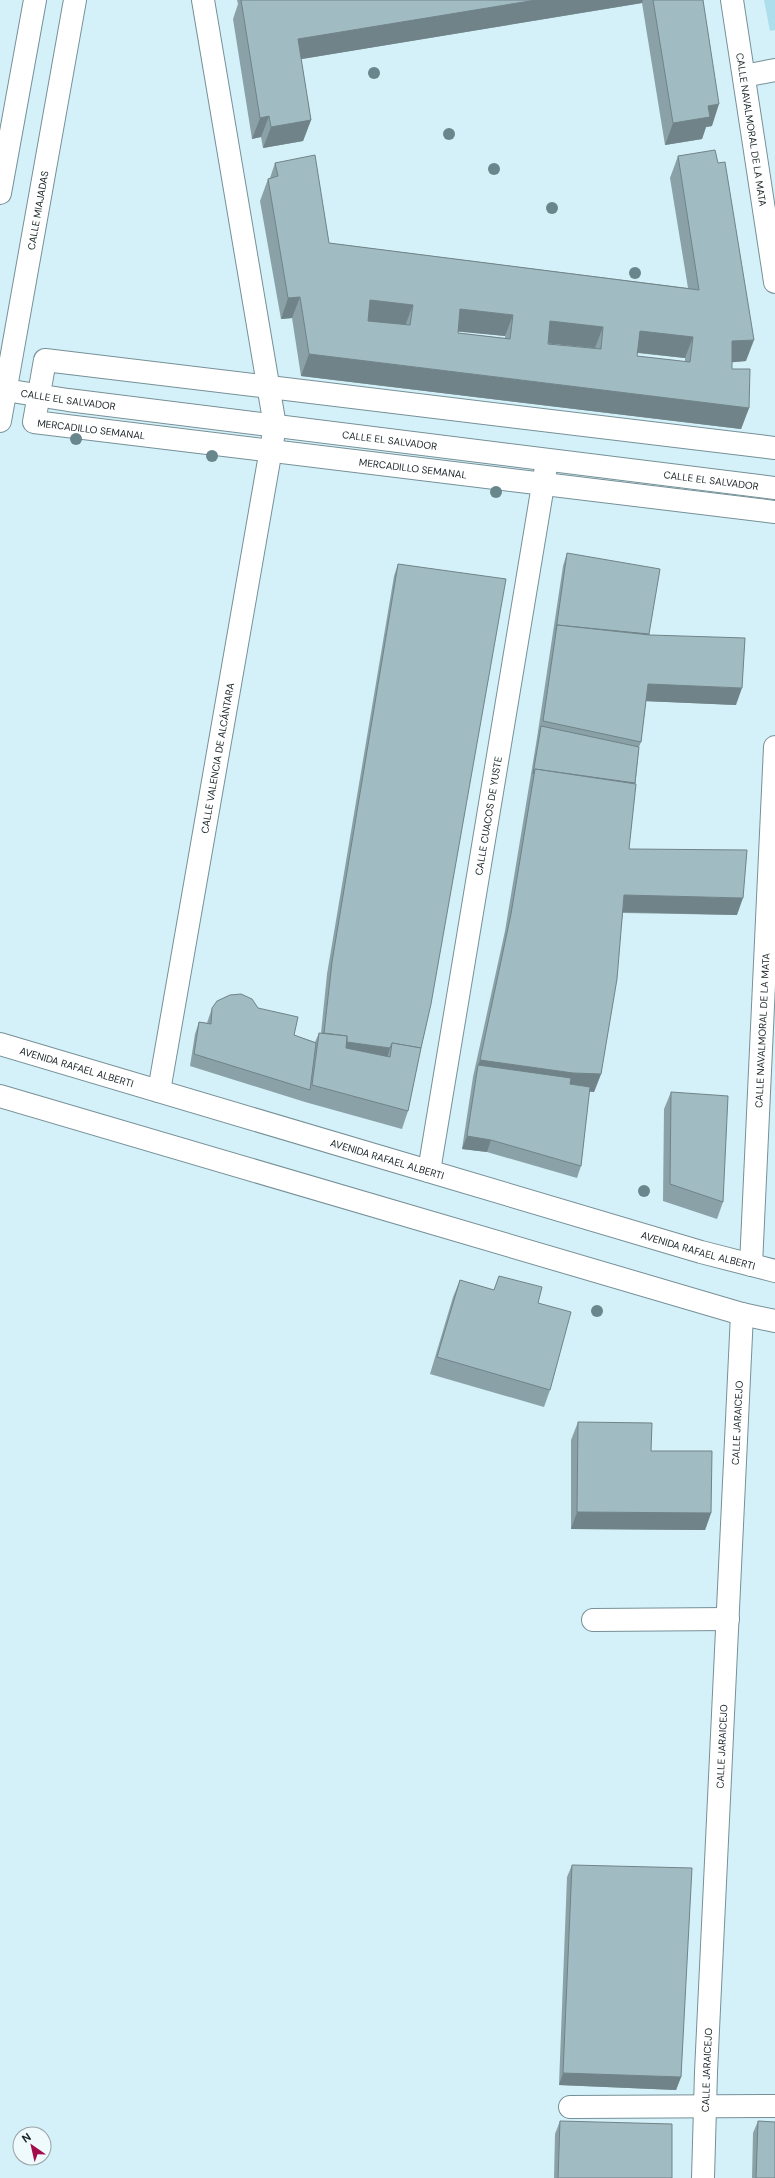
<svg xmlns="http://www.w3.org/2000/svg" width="775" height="2178" font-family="'DM Sans',sans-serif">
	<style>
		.green { fill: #acdeeb }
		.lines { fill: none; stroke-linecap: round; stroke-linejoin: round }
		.pedestrian-casing { stroke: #769097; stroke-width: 24 }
		.minor-casing { stroke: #769097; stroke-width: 24 }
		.pedestrian { stroke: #fff; stroke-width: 22 }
		.minor { stroke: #fff; stroke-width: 22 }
		.tree { fill: #6a868d }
		.wall { fill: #8aa1a7; fill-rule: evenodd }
		.shaded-wall { fill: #708388 }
		.building { fill: #a0bbc2; stroke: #708388; fill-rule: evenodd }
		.labels { text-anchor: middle; stroke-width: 3.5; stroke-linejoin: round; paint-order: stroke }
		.street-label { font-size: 10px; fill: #192326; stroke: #effafd }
	</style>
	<rect width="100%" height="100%" fill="#d4f0f8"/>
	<!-- green -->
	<polygon class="green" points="764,0 775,0 775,30 770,31"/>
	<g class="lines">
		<!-- pedestrian casing -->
		<g class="pedestrian-casing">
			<g id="pedestrian">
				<path id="s1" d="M775,448L45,360L34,422L775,512"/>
			</g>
		</g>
		<!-- minor casing -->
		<g class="minor-casing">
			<g id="minor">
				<path id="s2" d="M732,0L775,282"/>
				<polyline points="744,76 775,70"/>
				<polyline points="0,193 35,0"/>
				<path id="s3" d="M5,390L68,400L775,488"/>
				<path id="s4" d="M0,421L75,0"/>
				<path id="s5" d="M0,1044L701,1252L775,1271"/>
				<path id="s6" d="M159,1091L275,426L203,0"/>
				<polyline points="0,1096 742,1314 775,1321"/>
				<path id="s7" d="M429,1171L547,461"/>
				<path id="s8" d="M751,1265L775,747"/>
				<polyline points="593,1620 728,1619"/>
				<polyline points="570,2107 775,2106"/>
				<path id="s9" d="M703,2178L706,2072L742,1314"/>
			</g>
		</g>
		<!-- pedestrian -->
		<use href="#pedestrian" class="pedestrian"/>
		<!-- minor -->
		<use href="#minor" class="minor"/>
	</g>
	<!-- trees -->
	<g class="tree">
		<circle cx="374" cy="73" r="6"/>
		<circle cx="449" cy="134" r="6"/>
		<circle cx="494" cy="169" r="6"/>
		<circle cx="552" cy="208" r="6"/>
		<circle cx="635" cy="273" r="6"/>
		<circle cx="76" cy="439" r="6"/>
		<circle cx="212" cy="456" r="6"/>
		<circle cx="496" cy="492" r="6"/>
		<circle cx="644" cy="1191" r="6"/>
		<circle cx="597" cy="1311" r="6"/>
	</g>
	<!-- wall -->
	<g class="wall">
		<polygon points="237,0 703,0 712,126 706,127 702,139 665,145 642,3 301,59 311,120 303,141 263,148 261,137 252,139 233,19 238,4"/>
		<path d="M678,156L746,361L732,362V369L749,408L741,429L301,376L292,318L281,319L260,201L268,179L270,178L275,163L329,243L688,288L670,178ZM458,331L505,336V338L458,333ZM548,343L595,348L548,344ZM637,353L685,358V362L637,356Z"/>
		<polygon points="567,553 649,634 736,705 646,701 641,742 639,747 629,849 737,915 623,913 601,1074 594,1092 589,1091 581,1166 577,1178 487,1152 462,1149 473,1077 505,931 537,738 563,566"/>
		<polygon points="398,564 421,1048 408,1111 402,1129 305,1102 190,1066 195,1034 199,1022 207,1023 212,1008 258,1008 294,1035 315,1042 319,1033 321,1033 327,974 394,576"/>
		<polygon points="671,1092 723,1202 717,1219 663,1201 664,1109"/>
		<polygon points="460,1280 538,1303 550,1390 544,1407 430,1374 453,1297"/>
		<polygon points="578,1422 651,1451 711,1513 705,1530 571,1529 571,1440"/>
		<polygon points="572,1865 681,2077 676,2090 559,2085 567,1877"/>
		<polygon points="560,2121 672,2178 554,2178 555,2134"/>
		<polygon points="758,2121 775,2178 752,2178 753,2133"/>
	</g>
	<!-- shaded-wall -->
	<g class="shaded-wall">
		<polygon points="536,0 643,0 642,3 290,61 298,39"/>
		<polygon points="719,104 712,126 706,127 702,139 665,145 673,123 708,106"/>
		<polygon points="269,116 261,137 252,139 260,118"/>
		<polygon points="311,120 303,141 263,148 271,127"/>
		<polygon points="300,297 292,318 281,319 288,298"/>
		<polygon points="370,300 413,305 405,326 362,321"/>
		<polygon points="460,309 513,315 505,336 452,331"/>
		<polygon points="550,321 603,327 595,348 542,343"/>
		<polygon points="640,331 693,337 685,358 632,352"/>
		<polygon points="754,340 746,361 725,363 732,341"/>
		<polygon points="309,354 749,408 741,429 301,376"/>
		<polygon points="648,684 742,688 736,705 642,701"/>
		<polygon points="624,895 743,898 737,915 618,912"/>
		<polygon points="323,1039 390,1048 386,1061 319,1051"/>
		<polygon points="480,1060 601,1074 594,1092 567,1090 478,1065"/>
		<polygon points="467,1136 491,1140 487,1152 462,1149"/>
		<polygon points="577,1512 711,1513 705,1530 571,1529"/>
		<polygon points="563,2073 681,2077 676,2090 559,2085"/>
	</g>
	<!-- building -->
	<g class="building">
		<polygon points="241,0 536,0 298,39 311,120 271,127 269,116 260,118"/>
		<polygon points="653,0 703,0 719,104 708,106 710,117 673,123"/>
		<path d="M715,150L718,163L725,162L754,340L732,341V369H750L749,408L309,354L300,297L288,298L268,179L278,176L275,163L315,155L329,243L699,290L678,156ZM370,300L413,305L410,325L368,321ZM460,309L513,315L510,339L458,333ZM550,321L603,327L601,349L548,344ZM640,331L693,337L690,362L637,356Z"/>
		<polygon points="567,553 660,569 649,634 557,625 556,630"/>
		<polygon points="398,564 506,579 431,1004 421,1048 392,1043 390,1048 347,1042 347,1036 324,1033 332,962"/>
		<polygon points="557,625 650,635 745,638 742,688 648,684 641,742 543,721"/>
		<polygon points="541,726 639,747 635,783 535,769 533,774"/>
		<polygon points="535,769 636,784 629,849 747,850 743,898 624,895 617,979 601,1074 573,1073 480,1060 511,914"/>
		<polygon points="241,994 252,999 258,1008 298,1017 294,1035 316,1043 310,1090 194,1054 199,1022 211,1024 212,1008 217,1001 230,995"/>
		<polygon points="319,1033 347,1036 346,1048 390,1057 392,1043 421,1048 408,1111 312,1085"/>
		<polygon points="478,1065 571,1078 570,1084 590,1087 581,1166 491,1140 467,1136"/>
		<polygon points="671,1092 728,1096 723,1202 670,1184"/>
		<polygon points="499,1276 542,1287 538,1303 571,1312 550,1390 437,1357 460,1280 494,1290"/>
		<polygon points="578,1422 652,1423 651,1451 712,1451 711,1513 577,1512"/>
		<polygon points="572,1865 692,1868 681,2077 563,2073"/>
		<polygon points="560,2121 672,2124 672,2178 558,2178"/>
		<polygon points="758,2121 775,2122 775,2178 756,2178"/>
	</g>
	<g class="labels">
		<!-- street labels -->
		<g class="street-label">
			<text dy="4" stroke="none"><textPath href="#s2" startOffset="131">CALLE NAVALMORAL DE LA MATA</textPath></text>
			<text dy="4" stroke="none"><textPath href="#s4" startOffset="214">CALLE MIAJADAS</textPath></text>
			<text dy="4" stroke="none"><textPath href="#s3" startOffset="64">CALLE EL SALVADOR</textPath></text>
			<text dy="4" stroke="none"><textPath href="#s1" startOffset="856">MERCADILLO SEMANAL</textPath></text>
			<text dy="4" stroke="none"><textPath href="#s3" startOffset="388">CALLE EL SALVADOR</textPath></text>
			<text dy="4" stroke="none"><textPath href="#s1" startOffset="1180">MERCADILLO SEMANAL</textPath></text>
			<text dy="4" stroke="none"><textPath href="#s3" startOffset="712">CALLE EL SALVADOR</textPath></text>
			<text dy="4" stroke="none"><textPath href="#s6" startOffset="338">CALLE VALENCIA DE ALCÁNTARA</textPath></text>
			<text dy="4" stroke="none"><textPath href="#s7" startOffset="360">CALLE CUACOS DE YUSTE</textPath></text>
			<text dy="4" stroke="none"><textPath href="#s8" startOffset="235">CALLE NAVALMORAL DE LA MATA</textPath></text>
			<text dy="4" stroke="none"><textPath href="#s5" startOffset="80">AVENIDA RAFAEL ALBERTI</textPath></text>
			<text dy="4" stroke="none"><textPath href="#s5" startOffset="404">AVENIDA RAFAEL ALBERTI</textPath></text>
			<text dy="4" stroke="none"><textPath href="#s5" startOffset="728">AVENIDA RAFAEL ALBERTI</textPath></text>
			<text dy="4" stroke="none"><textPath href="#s9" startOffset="756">CALLE JARAICEJO</textPath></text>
			<text dy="4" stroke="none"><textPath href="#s9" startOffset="432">CALLE JARAICEJO</textPath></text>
			<text dy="4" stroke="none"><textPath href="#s9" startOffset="108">CALLE JARAICEJO</textPath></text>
		</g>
	</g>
	<!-- north arrow -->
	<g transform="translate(32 2146) rotate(326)"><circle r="19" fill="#effafd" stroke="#99a4a7"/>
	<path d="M0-3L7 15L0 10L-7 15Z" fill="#a30c4b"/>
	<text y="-6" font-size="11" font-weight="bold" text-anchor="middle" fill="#192326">N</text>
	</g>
</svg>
